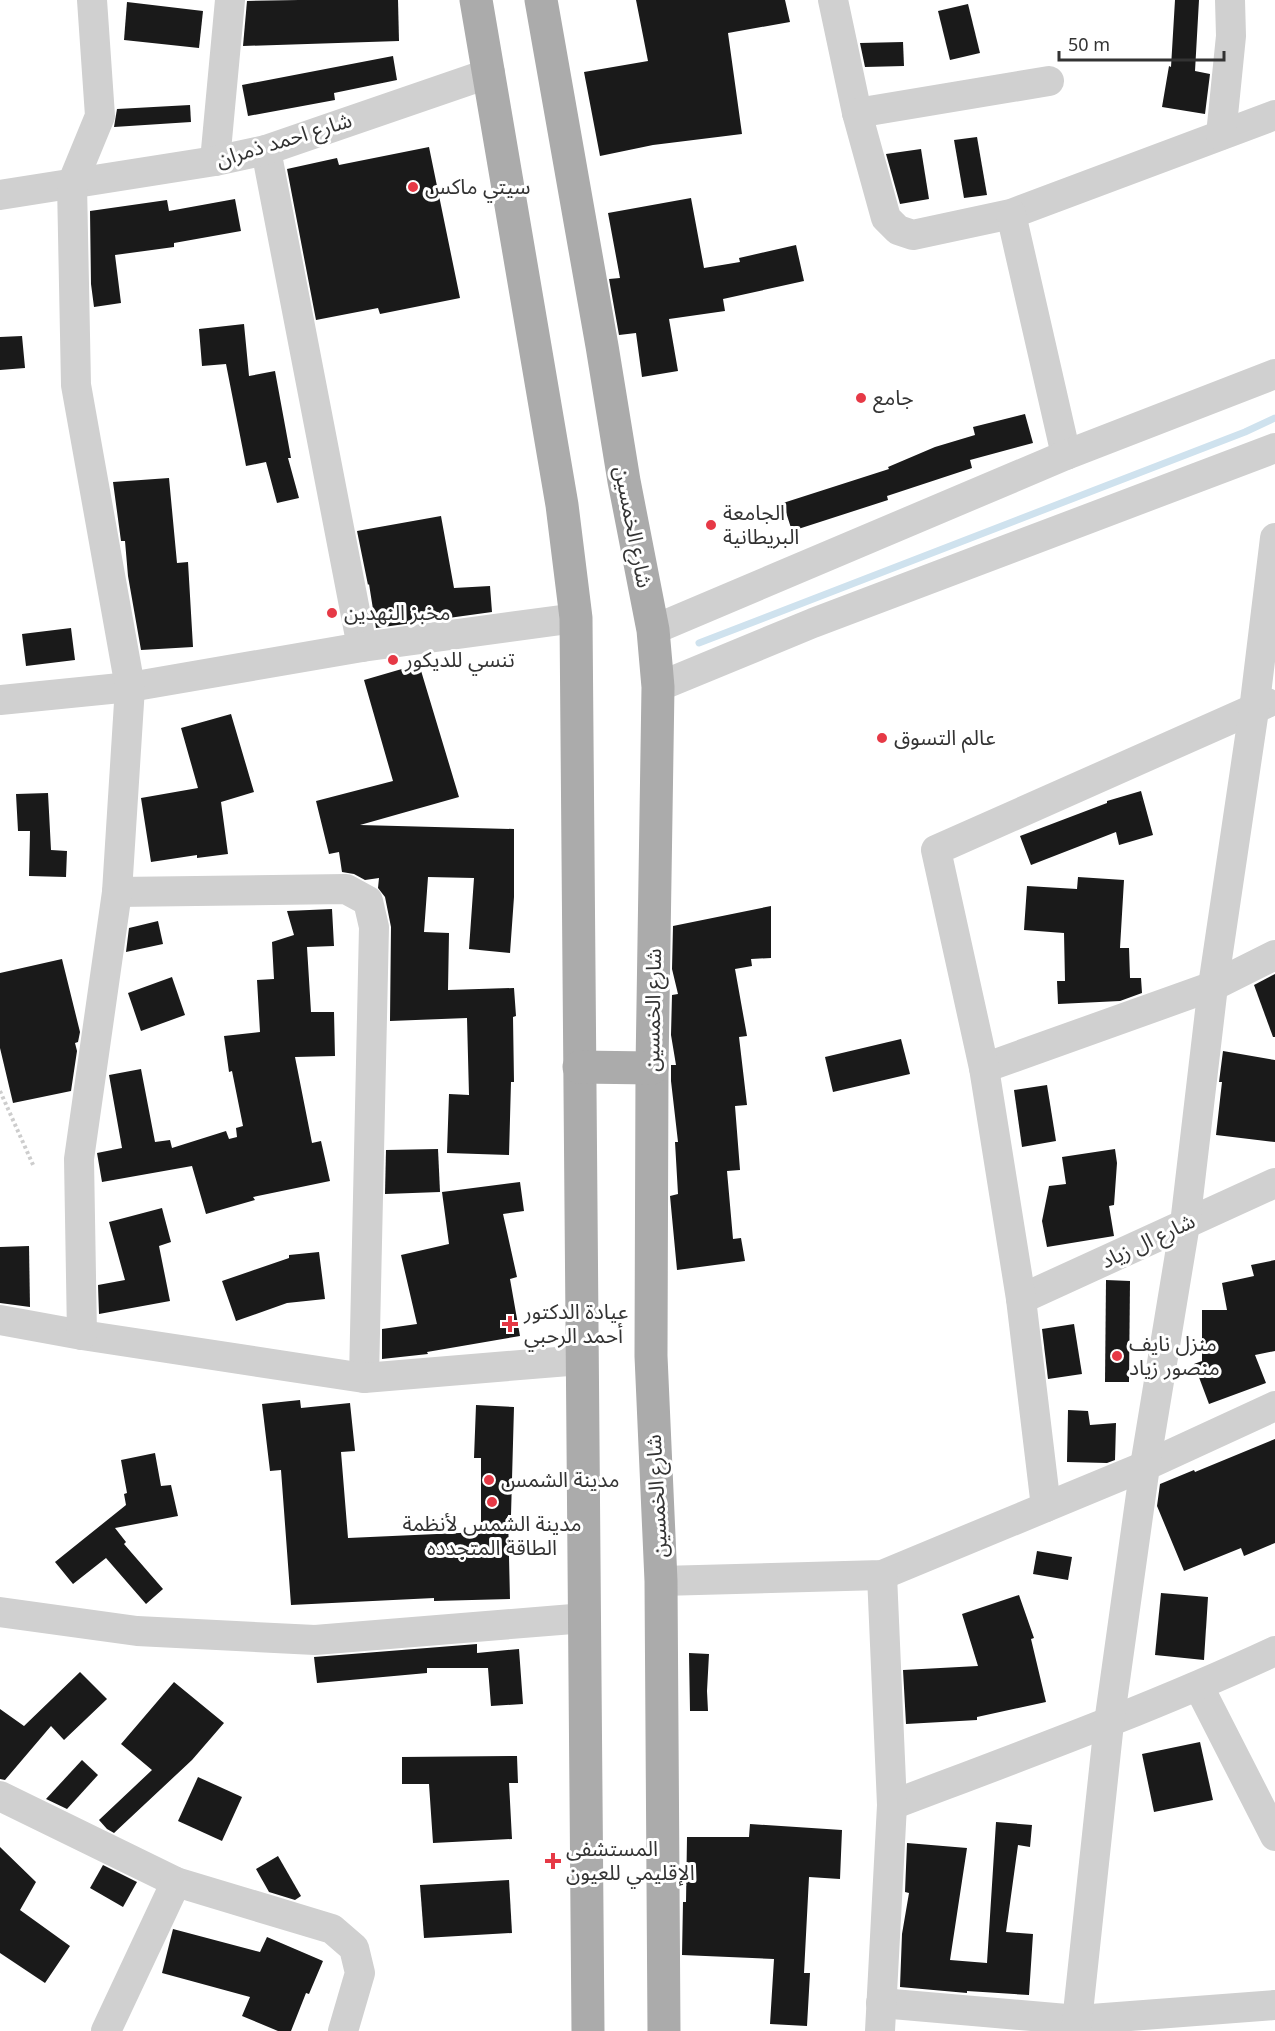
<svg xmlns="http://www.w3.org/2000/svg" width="1275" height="2031" font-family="'Noto Sans','Noto Sans Arabic',sans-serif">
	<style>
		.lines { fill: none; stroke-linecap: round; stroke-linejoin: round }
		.stream { stroke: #cfe2ee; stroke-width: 7 }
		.building { fill: #1a1a1a }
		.path { stroke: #cdcdcd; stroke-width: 4; stroke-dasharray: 3 3; stroke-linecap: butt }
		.minor { stroke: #d0d0d0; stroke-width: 30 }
		.major { stroke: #ababab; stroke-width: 33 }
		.poi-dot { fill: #e63946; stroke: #fff; stroke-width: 2 }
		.labels { text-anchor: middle; stroke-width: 6; stroke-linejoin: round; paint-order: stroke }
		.street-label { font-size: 21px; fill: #333; stroke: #fff }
		.poi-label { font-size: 21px; fill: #333; stroke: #fff; text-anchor: start }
	</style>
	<rect width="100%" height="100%" fill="#fff"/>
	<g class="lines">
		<!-- stream -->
		<polyline class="stream" points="699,643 1245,432 1275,418"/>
	</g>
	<!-- building -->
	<g class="building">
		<polygon points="299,0 398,0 399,41 243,46 247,1"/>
		<polygon points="636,0 785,0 790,22 728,33 742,134 653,145 600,156 584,72 648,61"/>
		<polygon points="1175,0 1199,0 1195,71 1210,74 1205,114 1162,107 1169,66 1171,67"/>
		<polygon points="127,2 203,11 199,48 124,40"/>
		<polygon points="968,4 980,53 950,60 938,11"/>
		<polygon points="903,42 904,66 865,67 860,43"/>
		<polygon points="393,56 397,80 334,93 335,100 248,116 242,85"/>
		<polygon points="190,105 191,122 114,127 117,109"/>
		<polygon points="977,137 987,195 964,198 954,140"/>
		<polygon points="429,147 460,298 380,314 378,308 316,320 287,169 337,158 339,165"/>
		<polygon points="921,149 929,199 900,204 886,154"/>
		<polygon points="691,198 704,268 740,262 739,258 796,245 804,281 723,299 725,311 669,319 678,371 642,377 636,333 619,335 609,279 620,278 608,213"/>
		<polygon points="235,199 241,231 174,243 174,247 115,255 121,303 94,307 91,284 90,211 167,200 169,211"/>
		<polygon points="244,324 249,376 275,371 291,458 288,458 299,498 277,503 266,462 246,466 226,364 202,366 199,329"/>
		<polygon points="22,336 25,368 0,370 0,337"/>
		<polygon points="1025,414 1033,443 970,460 972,468 887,496 888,500 792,531 783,503 889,469 888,467 935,447 975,435 973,427"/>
		<polygon points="169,478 177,563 188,562 193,647 141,650 128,576 125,541 121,541 113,482"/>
		<polygon points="441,516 454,588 490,586 492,612 376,628 369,584 368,585 357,531"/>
		<polygon points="71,628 75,660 26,666 22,634"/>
		<polygon points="419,664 459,797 360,825 514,829 514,897 510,953 469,949 474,878 428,877 424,932 449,933 448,990 514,988 516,1016 513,1017 514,1082 511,1082 509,1155 447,1153 449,1094 469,1095 467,1018 390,1021 391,927 385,897 378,888 379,878 365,880 354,874 342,872 339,852 329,854 316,801 393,781 364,680"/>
		<polygon points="231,714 254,792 221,802 228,854 197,858 197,855 151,862 141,798 198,788 181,728"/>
		<polygon points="1141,791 1153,835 1119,845 1116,832 1031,865 1020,836 1107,803 1107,801"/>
		<polygon points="48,793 51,850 67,851 66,877 29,876 30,831 18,831 16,794"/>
		<polygon points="1078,877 1124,880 1120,948 1129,948 1130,978 1141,978 1142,993 1120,1001 1058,1004 1057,981 1065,981 1064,933 1024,930 1027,886 1077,889"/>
		<polygon points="771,906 771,958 751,959 752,966 735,969 747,1036 739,1037 747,1105 735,1106 740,1170 727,1171 733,1239 741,1238 745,1261 677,1270 670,1196 678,1194 675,1142 678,1142 671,1081 671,1065 676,1065 671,1035 672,995 678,994 672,969 673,926"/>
		<polygon points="332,909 334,946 307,947 311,1012 334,1012 335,1056 295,1057 312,1143 321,1141 330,1181 253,1197 255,1200 206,1214 192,1166 102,1182 97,1153 122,1148 109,1075 141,1069 155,1142 170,1140 172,1148 226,1131 229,1139 237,1137 236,1128 243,1126 232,1071 229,1072 224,1036 260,1032 257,980 274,979 272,942 294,935 287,911"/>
		<polygon points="158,921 163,944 126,952 129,928"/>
		<polygon points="62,959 80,1032 78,1042 75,1043 77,1051 71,1091 13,1103 0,1048 0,973"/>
		<polygon points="1275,974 1275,1037 1273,1037 1254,985"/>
		<polygon points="172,977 185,1015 141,1031 128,993"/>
		<polygon points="901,1039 910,1074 833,1092 825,1057"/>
		<polygon points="1223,1051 1275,1060 1275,1142 1216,1135 1222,1082 1219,1082"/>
		<polygon points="1047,1085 1056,1141 1022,1147 1014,1090"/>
		<polygon points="438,1149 440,1192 385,1194 386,1150"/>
		<polygon points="1115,1149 1117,1163 1114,1205 1109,1206 1114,1236 1047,1247 1042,1221 1049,1186 1066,1184 1062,1157"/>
		<polygon points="520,1182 524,1211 503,1214 517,1277 510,1279 520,1336 427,1352 428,1354 382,1359 382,1329 417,1324 401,1255 449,1244 442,1192"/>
		<polygon points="162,1208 171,1242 159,1246 170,1301 99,1314 98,1285 125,1280 109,1222"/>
		<polygon points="29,1246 30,1307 0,1303 0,1247"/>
		<polygon points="319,1252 325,1299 287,1303 236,1321 222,1281 289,1258 289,1255"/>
		<polygon points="1275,1260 1275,1351 1255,1355 1266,1383 1209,1404 1194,1364 1202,1361 1202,1310 1227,1310 1222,1283 1254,1276 1251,1265"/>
		<polygon points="1106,1280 1130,1281 1129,1382 1105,1382"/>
		<polygon points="1074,1324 1082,1374 1048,1379 1042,1329"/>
		<polygon points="300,1400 301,1408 350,1403 355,1451 341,1452 348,1538 481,1532 481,1458 474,1458 476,1405 514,1407 511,1515 508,1515 510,1599 434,1601 434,1598 291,1605 281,1470 270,1471 262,1404"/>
		<polygon points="1068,1410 1088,1411 1090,1425 1116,1423 1115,1460 1107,1463 1067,1462"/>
		<polygon points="1275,1439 1275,1543 1244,1556 1241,1548 1184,1571 1157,1506 1160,1484 1194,1470 1195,1472"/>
		<polygon points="155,1453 161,1486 171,1485 178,1516 115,1528 126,1542 124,1544 163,1589 146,1604 106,1558 73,1584 55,1562 126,1505 124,1494 127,1493 121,1460"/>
		<polygon points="1037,1551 1072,1557 1068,1580 1033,1574"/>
		<polygon points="1161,1593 1208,1597 1204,1660 1155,1655"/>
		<polygon points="1019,1595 1034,1638 1031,1639 1046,1702 977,1717 977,1720 906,1724 903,1670 978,1666 962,1614"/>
		<polygon points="477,1644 477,1653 519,1649 523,1704 491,1706 488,1668 427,1668 427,1673 317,1683 314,1657"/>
		<polygon points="689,1653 709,1654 707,1691 708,1711 690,1711"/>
		<polygon points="80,1672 107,1699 64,1740 51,1726 5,1780 0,1779 0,1709 24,1726"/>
		<polygon points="174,1682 224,1723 192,1760 114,1833 107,1829 99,1820 152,1770 121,1744"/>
		<polygon points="1200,1742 1213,1800 1154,1812 1142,1754"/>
		<polygon points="517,1756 518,1783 509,1783 512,1839 433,1843 429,1784 402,1784 402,1757"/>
		<polygon points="82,1760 98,1775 67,1809 46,1799"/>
		<polygon points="198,1777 242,1797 222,1841 178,1821"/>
		<polygon points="996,1822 1032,1825 1030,1847 1018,1845 1006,1932 1033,1934 1029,1995 967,1991 967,1993 900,1987 902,1934 909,1893 905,1892 907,1843 967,1848 950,1960 987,1963"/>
		<polygon points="750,1824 842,1830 840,1879 809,1877 804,1973 810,1973 807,2026 770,2024 774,1959 682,1955 683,1902 686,1902 687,1837 749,1837"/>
		<polygon points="0,1847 36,1882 20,1910 70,1946 45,1983 0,1953"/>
		<polygon points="278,1856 301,1896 295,1900 269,1892 256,1869"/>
		<polygon points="103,1865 137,1882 123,1907 90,1888"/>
		<polygon points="509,1880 512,1933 424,1938 420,1885"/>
		<polygon points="173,1929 260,1952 267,1937 323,1961 309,1994 306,1993 291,2031 278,2031 242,2016 250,1997 162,1973"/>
	</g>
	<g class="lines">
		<!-- path -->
		<polyline class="path" points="0,1091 34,1167"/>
		<!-- minor -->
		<g class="minor">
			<polyline points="833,0 857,113 886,218 898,230 913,235 1011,214 1275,115"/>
			<polyline points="857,113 1049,81"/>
			<polyline points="1221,135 1231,36 1230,0"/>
			<polyline points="266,150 362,647"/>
			<polyline points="215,161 230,0"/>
			<polyline points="0,195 215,161 266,150 490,73"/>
			<polyline points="1011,214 1066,455"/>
			<polyline points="653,630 1066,455 1275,374"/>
			<polyline points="658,687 813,623 1275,448"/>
			<polyline points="0,700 130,687 362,647 576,618"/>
			<polyline points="117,892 346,889 368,901 374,927 364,1378"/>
			<polyline points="984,1068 1213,986 1275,955"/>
			<polyline points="1021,1299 1275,1183"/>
			<polyline points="0,1320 82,1335 364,1378 581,1360"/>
			<polyline points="82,1335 79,1159 117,892 130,687 76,385 72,184 100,116 92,0"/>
			<polyline points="1046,1507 1021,1299 984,1068 936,850 1267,703"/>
			<polyline points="661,1581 882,1575 1145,1466 1275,1406"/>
			<polyline points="0,1612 137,1631 315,1640 585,1618"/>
			<polyline points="1199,1687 1275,1836"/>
			<polyline points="0,1796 176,1882 332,1929 354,1948 360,1973 343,2031"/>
			<path d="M892,1805C1021,1756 1150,1709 1275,1651"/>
			<polyline points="881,2003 1078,2020 1275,2005"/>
			<polyline points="106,2031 176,1882"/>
			<polyline points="880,2031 892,1805 882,1575"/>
			<polyline points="1076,2031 1109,1723 1145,1466 1185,1224 1213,986 1254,710 1275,538"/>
		</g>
		<!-- major -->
		<g class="major">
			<polyline points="476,0 562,505 576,618 588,2031"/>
			<polyline points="541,0 602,346 624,481 653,630 658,687 652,1068 651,1356 661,1581 664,2031"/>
			<polyline points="579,1067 652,1068"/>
		</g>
	</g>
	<!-- markers -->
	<g class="poi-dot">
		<circle cx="413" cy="187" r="6"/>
		<circle cx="861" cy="398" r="6"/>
		<circle cx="711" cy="525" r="6"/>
		<circle cx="332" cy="613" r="6"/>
		<circle cx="393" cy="660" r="6"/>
		<circle cx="882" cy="738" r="6"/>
		<path d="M507 1315h6v6h6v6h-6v6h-6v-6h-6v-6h6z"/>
		<circle cx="1117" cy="1356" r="6"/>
		<circle cx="489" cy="1480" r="6"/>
		<circle cx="492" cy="1502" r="6"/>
		<path d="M550 1852h6v6h6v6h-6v6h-6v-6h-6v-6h6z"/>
	</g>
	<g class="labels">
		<!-- street labels -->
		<g class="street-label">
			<text transform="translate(284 140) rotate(-17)" y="7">شارع احمد ذمران</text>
			<text transform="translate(633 527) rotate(79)" y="7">شارع الخمسين</text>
			<text transform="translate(653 1010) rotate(-89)" y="7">شارع الخمسين</text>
			<text transform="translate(1148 1241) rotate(-25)" y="7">شارع ال زياد</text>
			<text transform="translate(657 1496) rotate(-93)" y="7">شارع الخمسين</text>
		</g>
		<!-- poi labels -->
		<g class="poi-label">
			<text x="425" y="194">سيتي ماكس</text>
			<text x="873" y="405">جامع</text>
			<text x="723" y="520">الجامعة<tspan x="723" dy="24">البريطانية</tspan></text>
			<text x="344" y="620">مخبز النهدين</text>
			<text x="405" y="667">تنسي للديكور</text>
			<text x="894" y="745">عالم التسوق</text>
			<text x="524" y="1319">عيادة الدكتور<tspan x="524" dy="24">أحمد الرحبي</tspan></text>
			<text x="1129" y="1351">منزل نايف<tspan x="1129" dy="24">منصور زياد</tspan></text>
			<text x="501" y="1487">مدينة الشمس</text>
			<text x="492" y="1531" text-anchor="middle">مدينة الشمس لأنظمة<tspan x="492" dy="24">الطاقة المتجدده</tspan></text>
			<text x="566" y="1856">المستشفى<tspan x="566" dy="24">الإقليمي للعيون</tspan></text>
		</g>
	</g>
	<!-- scale -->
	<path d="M1059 51v9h165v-9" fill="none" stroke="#333333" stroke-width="3"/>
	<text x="1068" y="51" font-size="18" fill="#333333" stroke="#ffffff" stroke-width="4.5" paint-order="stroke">50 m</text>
</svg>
